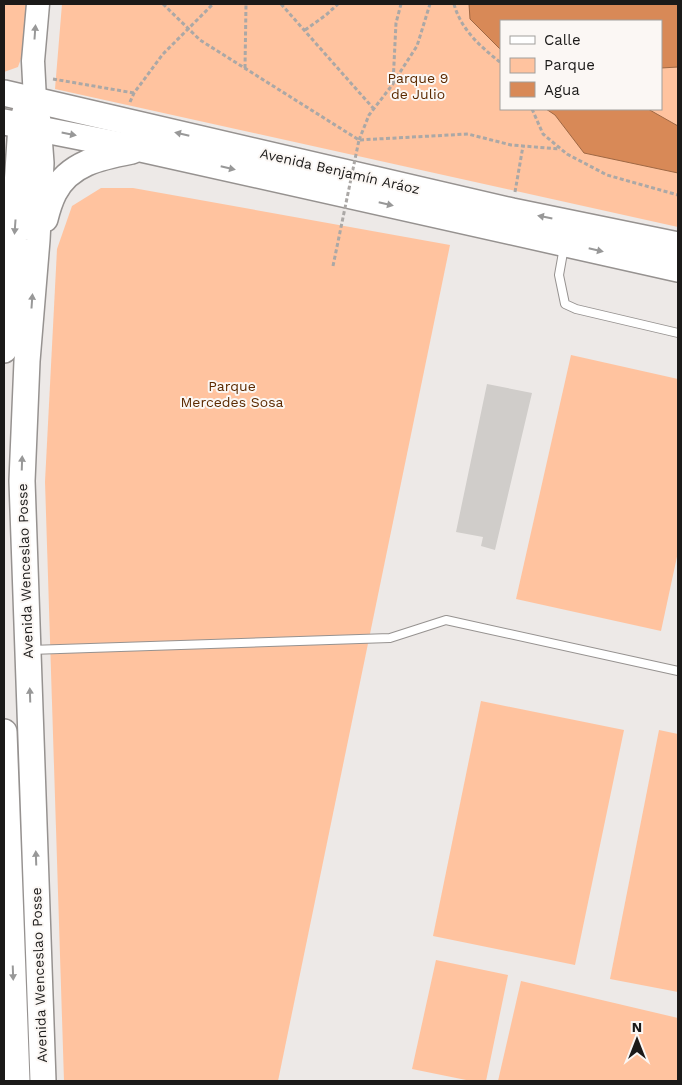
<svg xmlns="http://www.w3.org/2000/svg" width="682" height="1085" font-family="'Work Sans',sans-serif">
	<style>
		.green { fill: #ffc39f; fill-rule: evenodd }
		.water { fill: #d88957; stroke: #9f6844 }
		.building { fill: #d0cdca }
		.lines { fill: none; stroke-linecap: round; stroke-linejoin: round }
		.lane-casing { stroke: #969290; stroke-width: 10 }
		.secondary-casing { stroke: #969290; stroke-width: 25 }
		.primary-casing { stroke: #969290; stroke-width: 28 }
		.path { stroke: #aba8a6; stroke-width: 3; stroke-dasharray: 4 2.5; stroke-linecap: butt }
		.lane { stroke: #fff; stroke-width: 8 }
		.secondary { stroke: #fff; stroke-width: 22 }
		.primary { stroke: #fff; stroke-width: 25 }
		.path-bridge { stroke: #aba8a6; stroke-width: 3; stroke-dasharray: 4 2.5; stroke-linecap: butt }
		.oneway { fill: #989898 }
		.labels { text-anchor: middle; stroke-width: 4; stroke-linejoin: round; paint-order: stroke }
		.park-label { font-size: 14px; fill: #5c2a01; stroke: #fbf7f4 }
		.street-label { font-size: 14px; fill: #1b1a19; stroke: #fbf7f4 }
	</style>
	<rect width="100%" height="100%" fill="#ede9e7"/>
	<!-- green -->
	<g class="green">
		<polygon points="4,4 26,4 23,53 18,67 4,72"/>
		<path d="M62,4H678V227L55,89ZM501,21H661V109H501Z"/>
		<polygon points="101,188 133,188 450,245 278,1081 64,1081 45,482 57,249 72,206"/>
		<polygon points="571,355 678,379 678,552 661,631 516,599"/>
		<polygon points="481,701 624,730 575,965 433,936"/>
		<polygon points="659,730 678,734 678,992 610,979"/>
		<polygon points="436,960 508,975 486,1081 471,1081 412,1069"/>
		<polygon points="521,981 678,1018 678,1081 498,1081"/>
	</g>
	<!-- water -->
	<g class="water">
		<polygon points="469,4 678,4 678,67 661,68 661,21 501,21 501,50 470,19"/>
		<polygon points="546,109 648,109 678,126 678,173 584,153 555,115"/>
	</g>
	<!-- building -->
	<polygon class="building" points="487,384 532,393 495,550 481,546 483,537 456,532"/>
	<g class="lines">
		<!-- lane casing -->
		<g class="lane-casing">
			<g id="lane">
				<polyline points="564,247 559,275 565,304 576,309 678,333"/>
				<polyline points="30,650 390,638 446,620 678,671"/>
			</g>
		</g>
		<!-- secondary casing -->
		<g class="secondary-casing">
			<polyline id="secondary" points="35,100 33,61 38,4"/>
		</g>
		<!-- primary casing -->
		<g class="primary-casing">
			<g id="primary">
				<polyline points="4,93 512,211 678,245"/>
				<polyline points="35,100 38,122 41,163 37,240 27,361 22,481 43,1081"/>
				<polyline points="4,122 141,149 678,269"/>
				<path d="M45,219C47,211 50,201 54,193C69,163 101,157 132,151"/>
				<polyline points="4,350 14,231 21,125 26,109"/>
				<polyline points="4,732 17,1081"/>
			</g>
		</g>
		<!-- path -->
		<g class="path">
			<polyline points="163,4 200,40 359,140 468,134 511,145 560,149"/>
			<polyline points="281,4 373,108"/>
			<path d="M454,4C461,30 481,47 501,63"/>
			<polyline points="305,30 326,15 338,4"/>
			<polyline points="245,68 246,4"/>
			<polyline points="53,79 134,93"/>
			<polyline points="393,83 417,46 430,4"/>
			<polyline points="130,102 134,93 163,54 213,4"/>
			<polyline points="532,109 543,134 567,154 607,175 678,195"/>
			<polyline points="359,140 369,115 393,84 396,23 401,4"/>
			<polyline points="515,192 523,146"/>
		</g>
		<!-- lane -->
		<use href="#lane" class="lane"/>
		<!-- secondary -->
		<use href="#secondary" class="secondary"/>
		<!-- primary -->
		<use href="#primary" class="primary"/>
		<!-- path-bridge -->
		<polyline class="path-bridge" points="333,266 359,140"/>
	</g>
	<!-- one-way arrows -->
	<defs><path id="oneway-solid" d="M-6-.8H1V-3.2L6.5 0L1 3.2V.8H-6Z" transform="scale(1.25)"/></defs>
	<g class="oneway">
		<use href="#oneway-solid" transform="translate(35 32) rotate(-86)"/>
		<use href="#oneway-solid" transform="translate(69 134) rotate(11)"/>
		<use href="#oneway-solid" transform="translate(182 134) rotate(-167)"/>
		<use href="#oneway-solid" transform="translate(228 168) rotate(13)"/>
		<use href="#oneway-solid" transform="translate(386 204) rotate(13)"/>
		<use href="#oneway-solid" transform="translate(545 217) rotate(-169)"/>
		<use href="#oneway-solid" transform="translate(15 227) rotate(94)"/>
		<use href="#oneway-solid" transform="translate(596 250) rotate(13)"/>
		<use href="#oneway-solid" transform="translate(32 301) rotate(-86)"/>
		<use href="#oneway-solid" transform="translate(22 463) rotate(-88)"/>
		<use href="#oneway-solid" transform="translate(30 695) rotate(-92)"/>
		<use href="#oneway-solid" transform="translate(36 858) rotate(-92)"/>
		<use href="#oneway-solid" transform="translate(13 973) rotate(88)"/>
	</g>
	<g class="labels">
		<!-- park labels -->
		<g class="park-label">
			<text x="418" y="83">Parque 9<tspan x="418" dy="16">de Julio</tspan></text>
			<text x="232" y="391">Parque<tspan x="232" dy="16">Mercedes Sosa</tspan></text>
		</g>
		<!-- street labels -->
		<g class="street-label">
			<text transform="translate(340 171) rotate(13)" y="5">Avenida Benjamín Aráoz</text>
			<text transform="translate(25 571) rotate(-92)" y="5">Avenida Wenceslao Posse</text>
			<text transform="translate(39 975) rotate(-92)" y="5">Avenida Wenceslao Posse</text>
		</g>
	</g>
	<!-- border -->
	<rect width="682" height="1085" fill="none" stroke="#1b1a19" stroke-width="10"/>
	<!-- legend -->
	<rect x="500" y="20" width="162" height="90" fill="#fbf7f4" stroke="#a19f9c"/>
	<rect x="510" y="36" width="25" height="8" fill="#ffffff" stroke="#a19f9c"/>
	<text x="544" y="45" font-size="15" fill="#1b1a19">Calle</text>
	<rect x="510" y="58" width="25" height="15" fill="#ffc39f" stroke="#a19f9c"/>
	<text x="544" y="70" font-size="15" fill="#1b1a19">Parque</text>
	<rect x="510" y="82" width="25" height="15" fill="#d88957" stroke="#a19f9c"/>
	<text x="544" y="95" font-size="15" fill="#1b1a19">Agua</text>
	<!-- north arrow -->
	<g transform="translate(637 1040)" stroke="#fbf7f4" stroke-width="4" paint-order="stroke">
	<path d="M0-4L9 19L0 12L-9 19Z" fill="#1b1a19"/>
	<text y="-8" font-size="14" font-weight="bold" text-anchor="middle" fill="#1b1a19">N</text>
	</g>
</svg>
